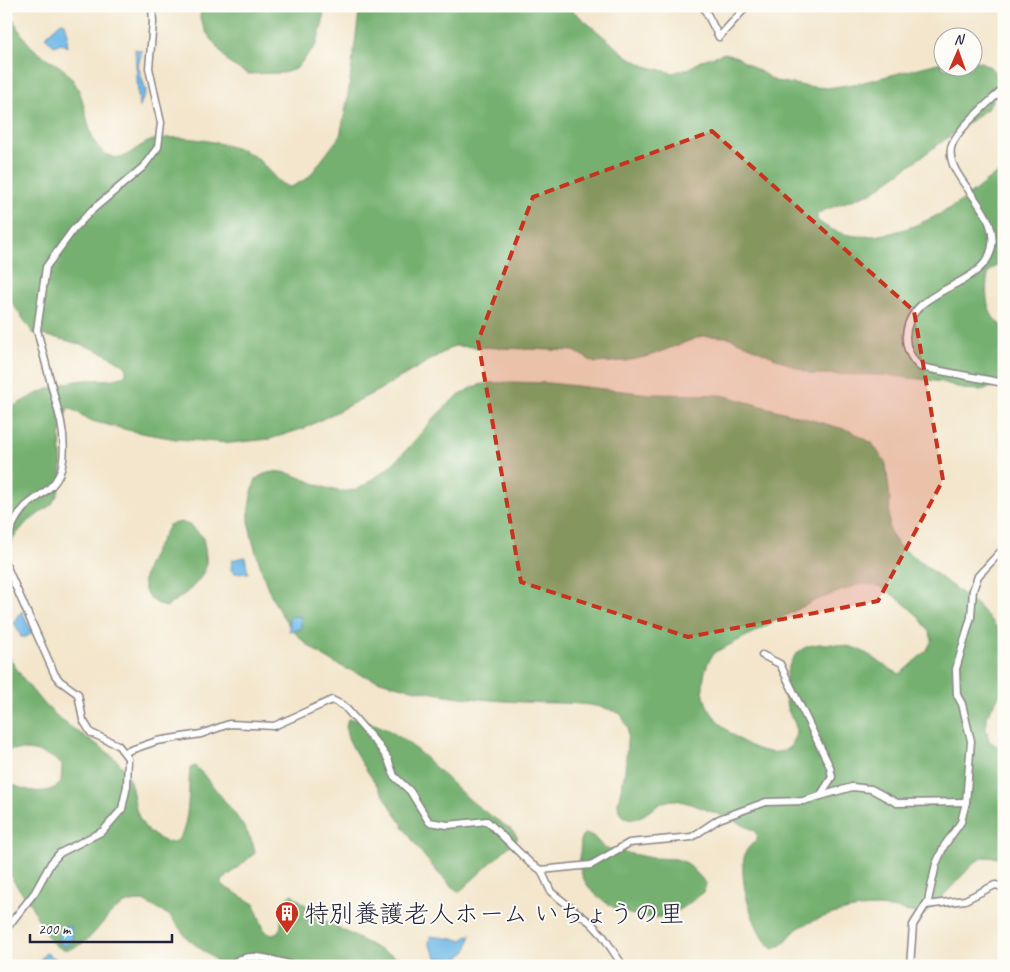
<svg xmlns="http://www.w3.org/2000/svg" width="1010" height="972" font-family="Caveat,'Klee One',sans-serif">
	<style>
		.forest { fill: #75b06f; stroke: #4c6955; fill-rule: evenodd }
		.water { fill: #6fb9e7; stroke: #486e91 }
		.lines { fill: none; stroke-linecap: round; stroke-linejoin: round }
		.minor-casing { stroke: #8a8484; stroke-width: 9 }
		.minor { stroke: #fff; stroke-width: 6 }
		.marked { fill: #c8321e; fill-opacity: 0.2; stroke: #c8321e; stroke-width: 4; stroke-dasharray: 10 6; stroke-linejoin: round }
		.labels { text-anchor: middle; stroke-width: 4; stroke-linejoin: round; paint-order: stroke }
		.poi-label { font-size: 25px; fill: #22223b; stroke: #fdfcf7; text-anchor: start }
	</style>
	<rect width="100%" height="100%" fill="#fdfcf7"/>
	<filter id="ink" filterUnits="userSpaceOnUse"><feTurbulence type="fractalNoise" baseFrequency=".02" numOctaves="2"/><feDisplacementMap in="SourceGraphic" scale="10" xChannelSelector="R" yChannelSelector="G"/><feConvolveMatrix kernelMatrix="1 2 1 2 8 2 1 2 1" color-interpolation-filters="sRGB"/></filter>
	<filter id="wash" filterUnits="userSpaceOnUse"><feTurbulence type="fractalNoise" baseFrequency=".0096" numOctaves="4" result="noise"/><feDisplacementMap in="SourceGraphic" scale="20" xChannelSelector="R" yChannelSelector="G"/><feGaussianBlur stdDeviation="1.12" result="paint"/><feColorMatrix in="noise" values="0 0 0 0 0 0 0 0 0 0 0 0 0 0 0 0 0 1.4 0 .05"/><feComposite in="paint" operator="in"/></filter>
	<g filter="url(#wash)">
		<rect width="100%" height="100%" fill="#f3e6cc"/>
		<!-- forest -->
		<g class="forest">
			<polygon points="201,6 324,6 323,23 316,45 296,69 283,73 248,74 230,64 206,32 200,19"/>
			<path d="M360,6H567L627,56L645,66L673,73L690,68L702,60L725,53L737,57L775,81L805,86L827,88L860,83L942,62V68H972L973,60C1004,67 1002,86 987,109L873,192L825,210L817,214V220C857,254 918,228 957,204C973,194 987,178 1004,170V262L989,271C984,288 985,319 1004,326V379L993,387L980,390L963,389L943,382L885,375L811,374L728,337L702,336L649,356L626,361L595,363L574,351L454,346L379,390L305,428L270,439L230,443L176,439L136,432L92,421L68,407L60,437L62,475L58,494L52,504L25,524L6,547V411C30,396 57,382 86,380C96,379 121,382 126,373V367C100,346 65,340 33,333L6,294V9C15,20 21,37 32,47C47,62 65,63 77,87C91,112 84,157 121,158C131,154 138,146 148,142C171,131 240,143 259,160C268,168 278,186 291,187L308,178L340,136L347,102Z"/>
			<path d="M510,382L549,383L650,394L722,395L851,431L872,443L886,464L890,499L889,530L898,545L977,605L996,626L1004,639V688L986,717V729L989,741L1004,750V858L984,857L975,862L926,914C913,914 901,909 888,908C861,904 827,914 802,926C791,931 786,946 773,949C753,934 737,877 745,854C747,847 753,844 757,839L756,832C748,825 683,799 673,800C653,801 644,824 624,818L619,812L618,803L625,771L628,728L621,714C592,700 554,704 523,702C459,699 365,689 313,649C289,632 271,601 263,574C251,536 242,519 256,479C287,455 320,499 354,490C363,487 373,479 380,474C416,449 437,400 479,385C488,382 500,383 510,382ZM860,584C870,584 879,585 887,591C903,601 928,622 932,640L927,650L900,674C883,667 869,651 851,647C820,641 793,640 786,677C784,687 784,697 787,707C788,713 793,718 795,724C798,733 794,746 785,750C759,762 712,724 705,700C700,685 705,664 714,653L814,601Z"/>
			<path d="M181,522L191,526L203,537C204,545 207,556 206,564C203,583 181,597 166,607C121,592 156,553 169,525Z"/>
			<path d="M6,652C22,679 39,702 64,722C83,737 110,749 124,769C139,791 128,818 155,836C160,839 167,843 173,842C191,839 188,783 190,768L195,766L203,774C216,791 255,834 255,853L222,881V885L254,904L265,932L272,935L279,933C284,920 277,901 292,894L324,920L380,950L417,966H223L188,939L169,915L143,901C105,900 102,938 73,948C49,957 39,916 29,902C21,891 8,877 6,863C3,837 6,808 6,782C24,790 45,798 61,783L62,765C47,750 26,749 6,750Z"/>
			<path d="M348,719C397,721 428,762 462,793C477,807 495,819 512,830L518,838L459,892C427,868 402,824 381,791C370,775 358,759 350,742C346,735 345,727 348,719Z"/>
			<path d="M586,833L593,836L604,848L651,858L676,859L687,863L706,883L704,892C692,901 679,912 664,916C636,924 589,901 581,872C578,862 581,848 581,837Z"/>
		</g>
		<!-- water -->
		<g class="water">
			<polygon points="61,22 65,23 68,34 67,47 61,43 54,46 45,37"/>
			<polygon points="135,49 142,51 138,66 146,91 139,108"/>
			<polygon points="245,557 248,573 235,573 231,570 232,560"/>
			<polygon points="22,611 32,633 26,637 21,637 14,622"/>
			<polygon points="289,616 301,617 301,629 289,631"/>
			<polygon points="66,926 71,927 73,941 66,946 58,943 59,934"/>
			<polygon points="471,934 467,951 457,959 437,958 429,944 430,936 462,940"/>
			<polygon points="46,953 62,962 59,966 34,966"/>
		</g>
	</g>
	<g filter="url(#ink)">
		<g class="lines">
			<!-- minor casing -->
			<g class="minor-casing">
				<g id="minor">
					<polyline points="703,6 719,37 747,6"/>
					<path d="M1004,88C991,101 954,131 951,148C945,182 1010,214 988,258C969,290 908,290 906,337C906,349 910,358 920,367L1004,383"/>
					<path d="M6,541C11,529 16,516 25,507C36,497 53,489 59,475C66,460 64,437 61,422L37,330L46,267L73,230L91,211L143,167L158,147L161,123L149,68L153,22L152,6"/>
					<polyline points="6,565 55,675 60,681 78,694 83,720 91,733 118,745 128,758 127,786 122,809 103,831 60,853 51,863 35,892 6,929"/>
					<polyline points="762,655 780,664 830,767 832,777 820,796"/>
					<polyline points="125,752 157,741 201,734 229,724 274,726 332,700 344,706 379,746 388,759 394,776 410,791 429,822 448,825 487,821 531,864 541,870 591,865 629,843 692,837 719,819 766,802 803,801 852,787 871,789 897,803 966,802"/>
					<polyline points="541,870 551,892 591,923 603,936 623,966"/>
					<polyline points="926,905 965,900 995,885 1004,887"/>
					<path d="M230,966C247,949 272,960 292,965"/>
					<polyline points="910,966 913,925 928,901 936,864 944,846 961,822 966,802 971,741 962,704 957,695 956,669 971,617 973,590 978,576 1004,548"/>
				</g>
			</g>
			<!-- minor -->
			<use href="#minor" class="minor"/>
		</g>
	</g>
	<!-- marked area -->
	<path class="marked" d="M712,131L914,311L943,480L878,601L688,637L521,582L478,341L533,197Z"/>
	<!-- icons -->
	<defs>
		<g id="building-pin" transform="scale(1.25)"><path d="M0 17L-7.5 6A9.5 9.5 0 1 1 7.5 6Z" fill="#c8321e" stroke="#fdfcf7"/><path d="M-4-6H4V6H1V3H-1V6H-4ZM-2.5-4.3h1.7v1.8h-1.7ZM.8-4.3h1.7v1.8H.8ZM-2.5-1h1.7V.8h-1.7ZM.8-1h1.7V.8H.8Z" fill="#fff"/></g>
	</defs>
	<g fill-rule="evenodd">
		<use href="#building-pin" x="287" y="913"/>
	</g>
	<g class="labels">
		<!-- poi labels -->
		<g class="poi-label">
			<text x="304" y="922">特別養護老人ホーム いちょうの里</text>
		</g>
	</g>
	<!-- margin -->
	<rect width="1010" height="972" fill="none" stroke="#fdfcf7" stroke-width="25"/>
	<!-- north arrow -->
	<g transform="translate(958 52) rotate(2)"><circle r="24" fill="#fdfcf7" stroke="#a5a5ac"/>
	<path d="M0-4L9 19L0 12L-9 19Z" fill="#c8321e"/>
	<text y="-8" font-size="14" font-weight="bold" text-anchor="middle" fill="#22223b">N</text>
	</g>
	<!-- scale -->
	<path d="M30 934v8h142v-8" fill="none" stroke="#22223b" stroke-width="2.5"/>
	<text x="38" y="934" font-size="15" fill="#22223b" stroke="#fdfcf7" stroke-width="4" paint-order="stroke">200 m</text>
</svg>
